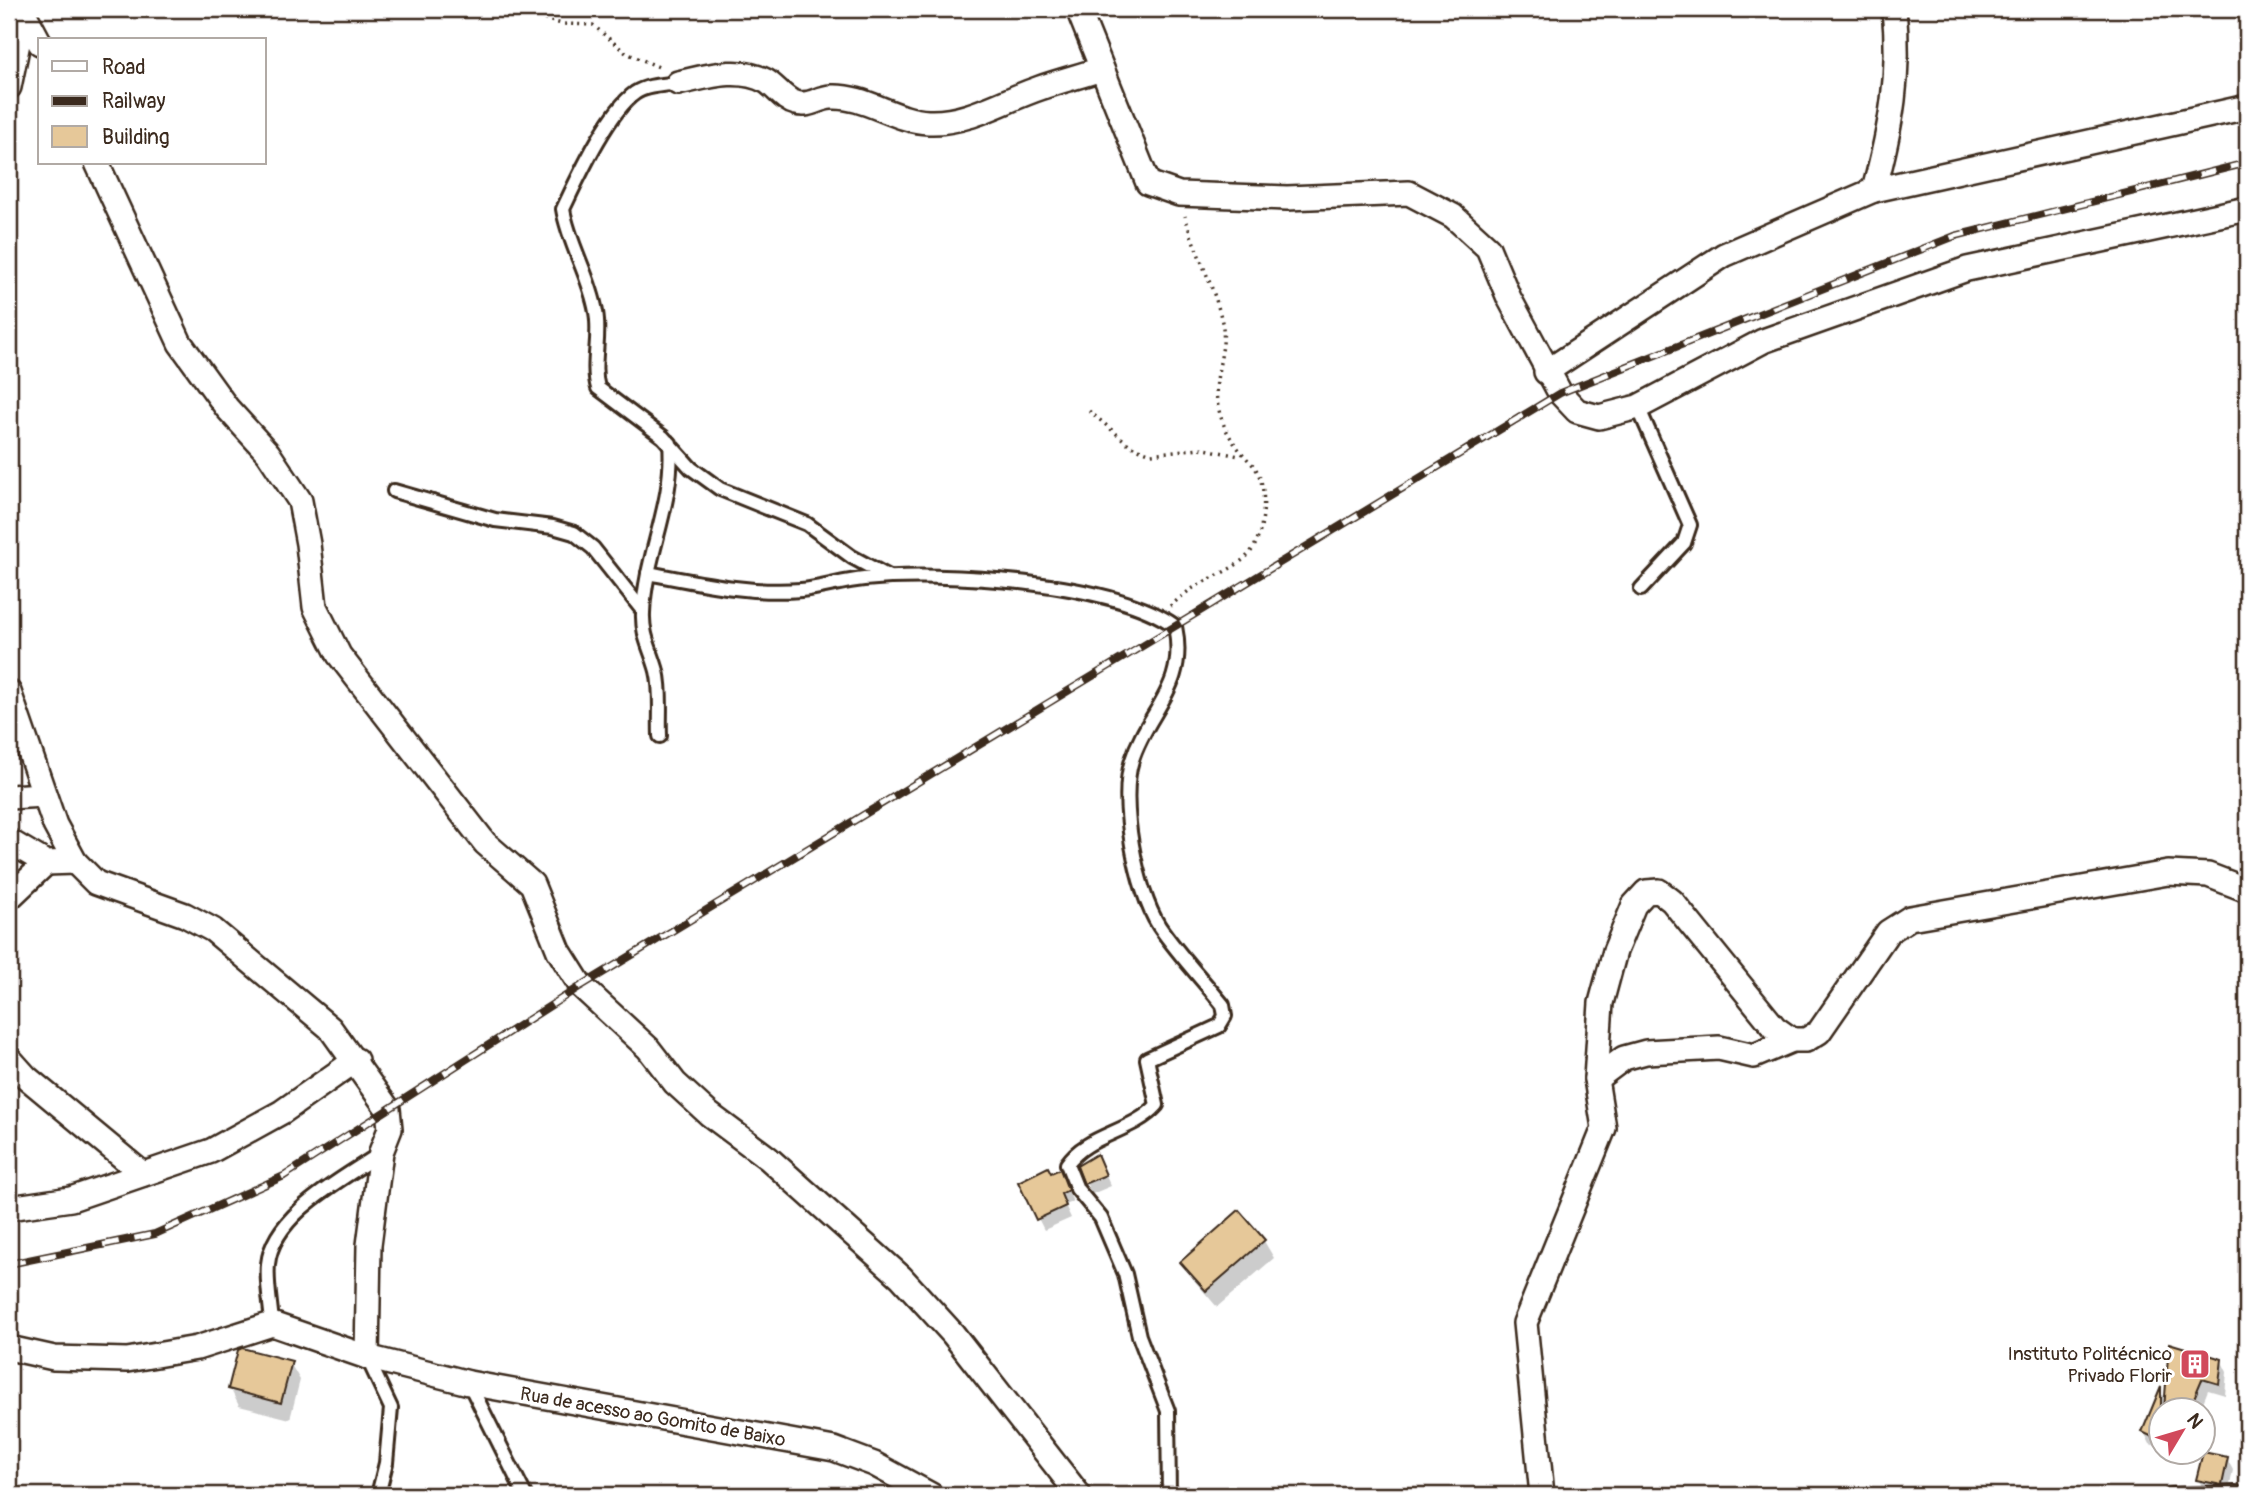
<svg xmlns="http://www.w3.org/2000/svg" width="2256" height="1504" font-family="Pangolin,sans-serif">
	<style>
		.shadow { fill: #0003 }
		.building { fill: #e6c899; stroke: #3b2a1e; stroke-width: 2 }
		.lines { fill: none; stroke-linecap: round; stroke-linejoin: round }
		.service-casing { stroke: #3b2a1e; stroke-width: 18 }
		.minor-casing { stroke: #3b2a1e; stroke-width: 28 }
		.path { stroke: #3b2a1e; stroke-width: 3.5; stroke-dasharray: 2 5; stroke-linecap: butt }
		.service { stroke: #fff; stroke-width: 12 }
		.minor { stroke: #fff; stroke-width: 23 }
		.rail-casing { stroke: #3b2a1e; stroke-width: 8 }
		.rail { stroke: #fff; stroke-width: 5; stroke-dasharray: 16; stroke-linecap: butt }
		.labels { text-anchor: middle; stroke-width: 6; stroke-linejoin: round; paint-order: stroke }
		.poi-label { font-size: 19px; fill: #3b2a1e; stroke: #fff; text-anchor: end }
		.street-label { font-size: 19px; fill: #3b2a1e; stroke: #fff }
	</style>
	<rect width="100%" height="100%" fill="#fff"/>
	<filter id="ink" filterUnits="userSpaceOnUse"><feTurbulence type="fractalNoise" baseFrequency=".0143" numOctaves="2"/><feDisplacementMap in="SourceGraphic" scale="14" xChannelSelector="R" yChannelSelector="G"/><feConvolveMatrix kernelMatrix="1 2 1 2 8 2 1 2 1" color-interpolation-filters="sRGB"/></filter>
	<g filter="url(#ink)">
		<!-- shadow -->
		<g class="shadow">
			<polygon points="1097,1156 1111,1186 1092,1194 1086,1183"/>
			<polygon points="1059,1172 1073,1202 1065,1205 1071,1218 1044,1230 1020,1183"/>
			<polygon points="1264,1241 1274,1258 1217,1307 1193,1279 1183,1262"/>
			<polygon points="2221,1360 2227,1372 2225,1395 2208,1390 2200,1410 2162,1410 2162,1448 2150,1444 2144,1432 2160,1394 2167,1397"/>
			<polygon points="290,1363 300,1380 290,1419 239,1406 230,1388"/>
			<polygon points="2169,1452 2182,1452 2180,1456"/>
			<polygon points="2227,1459 2233,1470 2228,1495 2204,1490 2198,1479"/>
		</g>
		<!-- building -->
		<g class="building">
			<polygon points="1097,1154 1106,1175 1084,1184 1077,1166"/>
			<polygon points="1048,1167 1051,1173 1060,1169 1068,1190 1061,1194 1066,1206 1036,1220 1018,1182"/>
			<polygon points="1239,1210 1265,1240 1206,1291 1180,1262"/>
			<polygon points="2169,1343 2222,1359 2219,1384 2202,1379 2189,1410 2164,1410"/>
			<polygon points="242,1348 292,1361 281,1403 228,1389 238,1350"/>
			<polygon points="2161,1386 2161,1441 2142,1432"/>
			<polygon points="2203,1452 2228,1457 2222,1485 2196,1480"/>
		</g>
		<g class="lines">
			<!-- service casing -->
			<g class="service-casing">
				<g id="service">
					<path d="M678,83C665,85 647,85 635,93C608,112 578,178 563,209C569,245 590,276 596,312C601,338 591,364 598,388L663,437L691,468L720,489L807,524L852,557L889,577"/>
					<polyline points="1638,407 1690,525 1684,543 1641,589"/>
					<polyline points="394,491 495,520 553,527 574,533 593,548 643,611"/>
					<path d="M648,573C699,583 749,594 801,590C822,588 843,581 864,579C942,571 1113,581 1175,626C1188,688 1148,709 1132,760C1119,801 1136,890 1159,926C1178,954 1202,979 1223,1005L1225,1016L1219,1026L1147,1059L1157,1105C1132,1133 1087,1134 1067,1164L1077,1189L1101,1218L1125,1274L1139,1336L1168,1411L1169,1495"/>
					<path d="M660,736C659,715 662,690 657,671C651,649 642,636 643,613C645,555 675,502 670,443"/>
					<path d="M272,1324C271,1305 266,1283 268,1264C273,1214 343,1179 381,1153"/>
					<polyline points="367,1357 391,1408 386,1463 378,1495"/>
					<polyline points="469,1383 525,1495"/>
					<polyline points="2171,1495 2236,1493 2243,1495"/>
				</g>
			</g>
			<!-- minor casing -->
			<g class="minor-casing">
				<g id="minor">
					<polyline points="1078,9 1148,183 1179,194 1287,198 1409,193 1453,216 1488,248 1509,298 1560,393 1577,411 1599,417 1638,407 1763,341 1967,269 2247,209"/>
					<polyline points="24,13 40,43"/>
					<path d="M678,83C707,77 737,66 766,81C776,87 784,100 796,103C810,107 817,98 831,97C865,95 895,121 928,122C967,124 1004,100 1040,88C1060,81 1080,76 1101,69"/>
					<polyline points="9,87 25,9"/>
					<polyline points="97,163 180,343 227,408 268,453 300,501 308,544 315,607 339,655 485,843 532,884 559,951 581,986 648,1048 675,1083 709,1114 768,1158 901,1277 953,1334 1079,1495"/>
					<path d="M1874,190C1891,127 1901,74 1894,9"/>
					<polyline points="1546,372 1724,255 1874,190 2247,107"/>
					<polyline points="9,692 55,825 75,862 96,883 185,915 213,930 330,1028 388,1109 390,1129 381,1152 369,1245 367,1357"/>
					<polyline points="9,797 44,795"/>
					<polyline points="9,841 46,863 75,862"/>
					<polyline points="9,898 46,863"/>
					<polyline points="9,1058 26,1077 143,1174"/>
					<polyline points="1596,1079 1624,1058 1646,1052 1719,1048 1754,1056 1792,1040 1806,1040 1819,1032 1888,932 1910,918 2168,873 2208,875 2247,890"/>
					<polyline points="9,1208 71,1199 211,1151 282,1112 356,1060"/>
					<polyline points="9,1348 54,1358 127,1360 197,1348 272,1324 367,1357 469,1383 834,1449 874,1464 931,1495"/>
					<polyline points="1542,1495 1525,1323 1604,1128 1596,1079 1601,1003 1615,951 1634,905 1646,892 1659,891 1672,901 1775,1028 1792,1040"/>
				</g>
			</g>
			<!-- path -->
			<g class="path">
				<polyline points="518,9 528,15 562,24 593,25 626,53 661,68"/>
				<polyline points="1089,411 1131,446 1151,454 1200,448 1239,456"/>
				<path d="M1170,606C1178,600 1186,592 1195,587C1214,575 1244,567 1255,545C1265,524 1269,482 1252,464C1233,444 1222,429 1217,401C1213,374 1228,348 1222,322C1214,285 1195,252 1185,216"/>
			</g>
			<!-- service -->
			<use href="#service" class="service"/>
			<!-- minor -->
			<use href="#minor" class="minor"/>
			<!-- rail casing -->
			<g class="rail-casing">
				<polyline id="rail" points="9,1264 155,1234 284,1176 581,986 1560,393 1955,236 2247,163"/>
			</g>
			<!-- rail -->
			<use href="#rail" class="rail"/>
		</g>
	</g>
	<!-- icons -->
	<defs>
		<g id="building-square" transform="scale(1.575)"><rect x="-9" y="-9" width="18" height="18" rx="4" fill="#d1495b" stroke="#fff"/><path d="M-4-6H4V6H1V3H-1V6H-4ZM-2.5-4.3h1.7v1.8h-1.7ZM.8-4.3h1.7v1.8H.8ZM-2.5-1h1.7V.8h-1.7ZM.8-1h1.7V.8H.8Z" fill="#fff"/></g>
	</defs>
	<g fill-rule="evenodd">
		<use href="#building-square" x="2195" y="1364"/>
	</g>
	<g class="labels">
		<!-- poi labels -->
		<g class="poi-label">
			<text x="2172" y="1360">Instituto Politécnico<tspan x="2172" dy="22">Privado Florir</tspan></text>
		</g>
		<!-- street labels -->
		<g class="street-label">
			<text transform="translate(653 1416) rotate(10)" y="7">Rua de acesso ao Gomito de Baixo</text>
		</g>
	</g>
	<!-- margin -->
	<rect width="2256" height="1504" fill="none" stroke="#fff" stroke-width="35"/>
	<rect x="18" y="18" width="2221" height="1469" fill="none" stroke="#3b2a1e" stroke-width="2.5" filter="url(#ink)"/>
	<!-- legend -->
	<rect x="38" y="38" width="228" height="126" fill="#ffffff" stroke="#b1aaa5" stroke-width="2"/>
	<rect x="52" y="61" width="35" height="10" fill="#ffffff" stroke="#b1aaa5" stroke-width="2"/>
	<text x="102" y="74" font-size="21" fill="#3b2a1e">Road</text>
	<rect x="52" y="96" width="35" height="10" fill="#3b2a1e" stroke="#b1aaa5" stroke-width="2"/>
	<text x="102" y="108" font-size="21" fill="#3b2a1e">Railway</text>
	<rect x="52" y="126" width="35" height="21" fill="#e6c899" stroke="#b1aaa5" stroke-width="2"/>
	<text x="102" y="144" font-size="21" fill="#3b2a1e">Building</text>
	<!-- north arrow -->
	<g transform="translate(2182 1431) rotate(52)"><circle r="33" fill="#ffffff" stroke="#b1aaa5" stroke-width="2"/>
	<path d="M0-5L12 26L0 18L-12 26Z" fill="#d1495b"/>
	<text y="-10" font-size="19" font-weight="bold" text-anchor="middle" fill="#3b2a1e">N</text>
	</g>
</svg>
